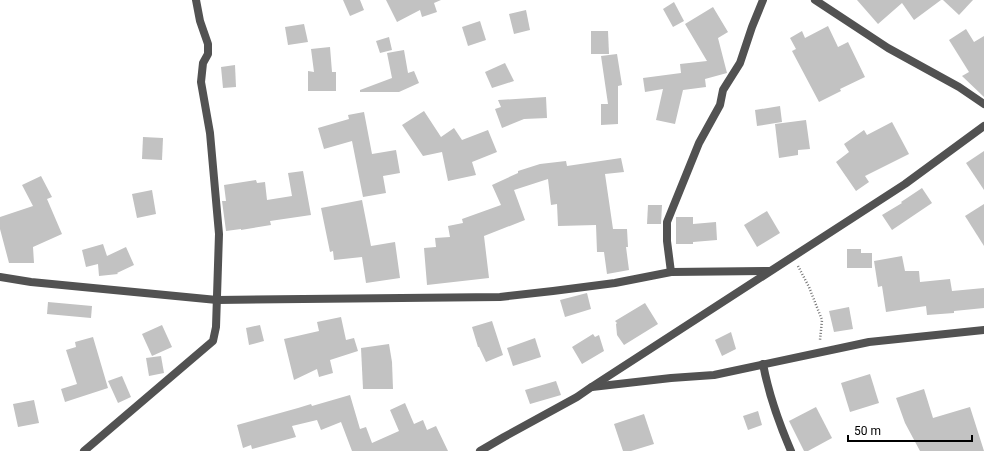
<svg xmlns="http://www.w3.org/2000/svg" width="984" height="451" font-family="Roboto,sans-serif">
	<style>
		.building { fill: #c2c2c2 }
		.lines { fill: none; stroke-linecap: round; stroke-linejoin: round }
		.path { stroke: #747474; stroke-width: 2.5; stroke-dasharray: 1 2; stroke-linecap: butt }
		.minor { stroke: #525252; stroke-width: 8 }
	</style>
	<rect width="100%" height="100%" fill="#fff"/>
	<!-- building -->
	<g class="building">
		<polygon points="343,0 360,0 364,10 350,16"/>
		<polygon points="386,0 441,0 434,3 437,12 422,17 420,10 397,22"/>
		<polygon points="857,0 941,0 914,20 902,3 878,24"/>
		<polygon points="943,0 973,0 959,15"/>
		<polygon points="674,2 684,21 673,27 663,9"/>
		<polygon points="713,7 728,32 718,38 727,73 705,79 706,87 683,90 675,124 656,120 663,89 645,92 643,78 681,73 680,64 707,61 685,24"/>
		<polygon points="526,10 530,30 514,34 509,14"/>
		<polygon points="480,21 486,40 468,46 462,27"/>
		<polygon points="304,24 308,42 288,45 285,27"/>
		<polygon points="828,26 838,47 848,42 865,77 840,89 841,91 819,102 792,51 796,49 790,38 802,31 805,38"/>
		<polygon points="966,29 974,42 984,36 984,97 962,76 969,72 949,40"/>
		<polygon points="591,31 608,31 609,54 591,54"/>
		<polygon points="389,37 392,50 380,53 376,41"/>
		<polygon points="330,47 332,72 336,72 336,91 308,91 308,71 314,72 311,49"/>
		<polygon points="404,50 408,73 414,71 419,83 399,92 360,92 360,90 392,78 387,53"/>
		<polygon points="617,54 622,85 618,86 618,124 601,125 601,104 608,104 601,56"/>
		<polygon points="505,63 514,81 492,88 485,72"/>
		<polygon points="235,65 236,87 223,88 221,67"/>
		<polygon points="546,97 547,118 524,119 502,128 495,109 501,107 498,100"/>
		<polygon points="780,106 782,122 757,126 755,110"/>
		<polygon points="424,111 441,137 454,128 462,140 488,130 497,152 472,162 476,175 448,181 442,152 423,156 402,125"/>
		<polygon points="364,112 372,154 396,150 400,173 383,176 386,193 363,197 352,141 324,149 318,128 349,119 348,115"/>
		<polygon points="806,120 810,149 798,150 798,155 779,158 775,124"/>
		<polygon points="892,122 909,154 865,176 869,182 856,191 836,162 849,152 844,144 864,130 867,135"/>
		<polygon points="143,137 163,138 162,160 142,159"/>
		<polygon points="984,151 984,190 966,163"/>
		<polygon points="621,158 624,172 605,174 613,229 627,229 628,247 626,247 629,270 607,274 604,252 597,252 596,225 558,226 557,204 551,205 548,179 514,190 525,220 484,236 489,278 427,285 424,248 436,247 435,238 450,237 448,226 463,223 462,219 501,205 492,185 518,173 518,171 540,164 566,161 567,166"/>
		<polygon points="303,171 311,215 270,221 271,225 241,230 241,229 226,231 222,201 226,201 224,185 256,180 257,183 265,182 267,200 292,196 288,173"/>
		<polygon points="41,176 52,197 47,199 62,234 33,247 34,263 9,263 0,229 0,217 33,206 22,185"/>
		<polygon points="922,188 932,203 892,230 882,215 902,203 901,202"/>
		<polygon points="152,190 156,214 137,218 132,194"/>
		<polygon points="362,200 371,246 395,242 400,278 366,283 362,257 334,260 333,251 330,252 321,208"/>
		<polygon points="984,204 984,246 965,216"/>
		<polygon points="648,205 662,205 661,224 647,224"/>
		<polygon points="767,211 780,233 757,247 744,225"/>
		<polygon points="676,217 693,217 693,224 716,222 717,240 693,242 693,244 676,244"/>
		<polygon points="103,244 107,256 126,247 134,265 117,273 118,274 99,276 98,264 86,267 82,250"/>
		<polygon points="847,249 861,249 861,253 872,253 872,268 847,268"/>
		<polygon points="902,256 905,271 919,271 920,282 950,279 952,291 984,288 984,308 954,311 954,313 927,315 926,306 886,312 882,286 878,287 874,261"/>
		<polygon points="587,293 591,309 565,317 560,300"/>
		<polygon points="48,302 92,306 91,318 47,314"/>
		<polygon points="645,303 658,324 624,345 617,335 616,324 617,323 615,321"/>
		<polygon points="849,307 853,329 834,332 829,311"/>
		<polygon points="341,317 346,340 354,338 358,351 330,360 333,373 319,377 317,369 294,380 284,339 319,331 317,322"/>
		<polygon points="492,321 503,355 486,362 479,347 478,347 472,327"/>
		<polygon points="162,325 172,347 152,356 142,334"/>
		<polygon points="260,325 264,341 249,345 246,328"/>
		<polygon points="731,332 736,349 722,356 715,340"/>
		<polygon points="593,334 595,337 599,335 604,351 582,364 572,347"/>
		<polygon points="93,337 108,388 65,402 61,389 77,384 66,350 76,347 75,342"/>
		<polygon points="535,338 541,357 513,366 507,348"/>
		<polygon points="389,344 392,362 393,389 363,389 361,348"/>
		<polygon points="161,356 164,373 149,376 146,358"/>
		<polygon points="870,374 879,403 850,412 841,383"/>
		<polygon points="122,376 131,397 118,403 108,381"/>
		<polygon points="556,381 561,395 530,404 525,390"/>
		<polygon points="924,389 933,418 970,407 984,451 920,451 905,423 896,398"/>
		<polygon points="350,395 360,429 366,427 372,443 399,431 390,410 405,403 414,424 423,420 427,430 436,426 448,451 352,451 341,422 321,430 317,420 292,426 296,437 252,449 251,445 243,448 237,425 298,408 311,404 312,406"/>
		<polygon points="34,400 39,423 18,427 13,404"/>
		<polygon points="816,407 832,438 808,451 804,451 789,421"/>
		<polygon points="758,411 762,425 748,430 743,416"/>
		<polygon points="644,414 654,444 631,451 623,451 614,424"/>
	</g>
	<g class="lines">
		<!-- path -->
		<polyline class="path" points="798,266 809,287 822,320 820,340"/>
		<!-- minor -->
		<g class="minor">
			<polyline points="815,0 888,48 959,87 984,104"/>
			<polyline points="671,272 667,241 667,222 699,143 720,105 723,90 740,63 752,27 763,0"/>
			<polyline points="0,277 31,282 217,300 500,297 553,291 615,283 671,272 769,271"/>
			<path d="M763,364C769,396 778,421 791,451"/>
			<polyline points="592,387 671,378 714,375 869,342 984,330"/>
			<polyline points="84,451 213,341 216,327 219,234 210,133 201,82 203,63 208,54 208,44 200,21 196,0"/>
			<polyline points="480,451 504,437 577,397 590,388 905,184 984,126"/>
		</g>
	</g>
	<!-- scale -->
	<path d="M848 435v6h124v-6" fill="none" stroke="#000000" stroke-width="2"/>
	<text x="854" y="435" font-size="12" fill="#000000" stroke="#ffffff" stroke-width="3" paint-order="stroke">50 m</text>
</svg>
